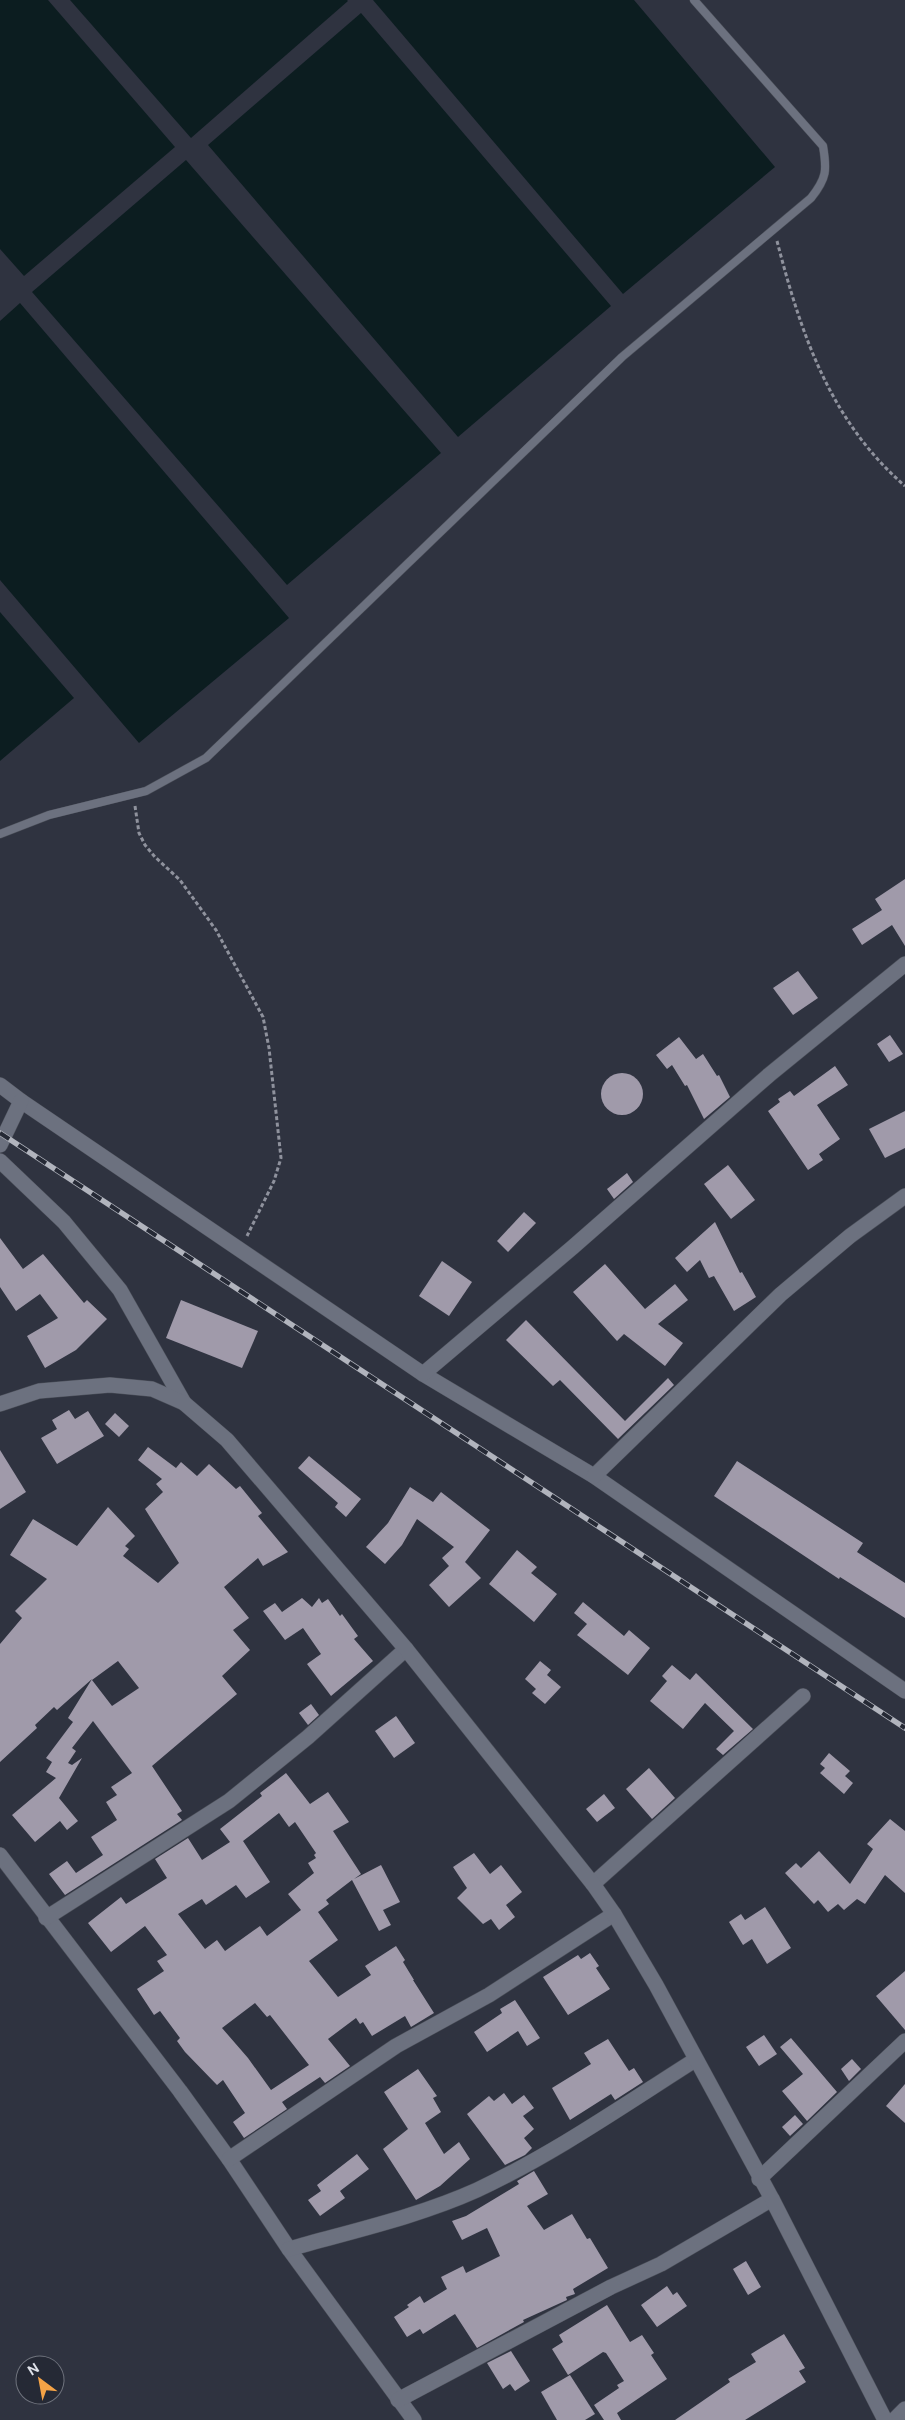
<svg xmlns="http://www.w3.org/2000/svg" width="905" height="2420" font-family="'DM Sans',sans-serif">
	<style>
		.water { fill: #0c1d20 }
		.building { fill: #a09aaa; fill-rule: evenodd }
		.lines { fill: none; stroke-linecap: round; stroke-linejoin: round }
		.lane-casing { stroke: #4b4f59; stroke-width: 9 }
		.street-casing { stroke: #4b4f59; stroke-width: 16 }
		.secondary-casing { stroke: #4b4f59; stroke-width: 16 }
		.path { stroke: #8f929d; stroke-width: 3; stroke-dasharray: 4 2.5; stroke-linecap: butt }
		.lane { stroke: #6c717f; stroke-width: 8 }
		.street { stroke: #6c717f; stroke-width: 15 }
		.secondary { stroke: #6c717f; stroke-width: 15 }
		.rail-casing { stroke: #b1b4bd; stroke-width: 5.5 }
		.rail { stroke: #252935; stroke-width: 4; stroke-dasharray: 11; stroke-linecap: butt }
	</style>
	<rect width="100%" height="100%" fill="#2f3340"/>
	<!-- water -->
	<g class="water">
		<polygon points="0,0 48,0 175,147 24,276 0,249"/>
		<polygon points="70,0 347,0 348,1 191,138"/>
		<polygon points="373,0 634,0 775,167 623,294"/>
		<polygon points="361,13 611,306 458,437 208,145"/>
		<polygon points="186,160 441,453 287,585 32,292"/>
		<polygon points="20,303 289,618 139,743 0,580 0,321"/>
		<polygon points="0,612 74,698 0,761"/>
	</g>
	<!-- building -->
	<g class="building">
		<polygon points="905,879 905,946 892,925 862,945 852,929 882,910 875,899"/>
		<polygon points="798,971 818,998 793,1015 773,988"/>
		<polygon points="890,1035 903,1054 889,1062 877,1044"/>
		<polygon points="679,1037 696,1059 703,1054 717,1076 719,1075 730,1097 704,1119 687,1085 685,1086 672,1065 667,1069 656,1055"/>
		<polygon points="835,1066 848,1085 817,1105 840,1139 819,1154 823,1160 808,1170 768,1111 780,1102 778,1099 790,1091 794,1096"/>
		<circle cx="622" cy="1094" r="21"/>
		<polygon points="905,1111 905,1148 885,1158 869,1129"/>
		<polygon points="728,1165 755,1200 731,1219 704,1184"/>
		<polygon points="627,1173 633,1182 614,1199 607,1189"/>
		<polygon points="524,1212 536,1223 508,1252 497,1241"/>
		<polygon points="715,1222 740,1273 742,1272 756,1297 734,1311 714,1276 709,1278 700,1260 687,1272 675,1258"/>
		<polygon points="0,1238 23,1269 43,1254 84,1303 87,1300 107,1319 76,1350 45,1368 27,1336 58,1318 40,1294 16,1311 0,1287"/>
		<polygon points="442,1261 472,1282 449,1316 419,1296"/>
		<polygon points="605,1264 645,1309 675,1284 688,1300 658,1324 683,1343 665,1366 624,1334 617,1341 573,1292"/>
		<polygon points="181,1300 258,1331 242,1368 166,1338"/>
		<polygon points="526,1320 625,1421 668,1378 674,1385 618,1439 560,1380 553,1386 506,1340"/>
		<polygon points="69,1410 75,1419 88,1411 104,1436 57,1464 41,1438 57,1429 52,1420"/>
		<polygon points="115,1413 129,1426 119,1437 105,1424"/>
		<path d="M148,1447L176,1468L181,1462L197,1476L209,1464L236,1489L240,1486L262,1513L258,1516L288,1552L263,1566L258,1558L224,1587L249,1618L233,1630L250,1650L222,1676L237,1694L152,1766L182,1811L177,1814L182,1820L65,1895L49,1874L67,1861L76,1873L103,1855L91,1837L117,1820L106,1802L117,1795L111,1787L132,1773L93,1721L72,1748L76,1751L68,1763L72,1765L82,1758L59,1798L78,1821L67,1830L60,1821L35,1842L12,1815L56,1778L46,1772L52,1762L46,1758L73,1722L68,1718L92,1679L57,1710L54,1707L35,1725L37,1728L0,1762V1644L22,1618L15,1611L47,1579L10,1555L33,1519L77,1546L108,1507L135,1536L125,1546L129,1549L123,1556L158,1583L179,1563L145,1509L163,1492L156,1484L162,1479L138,1460ZM118,1661L139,1688L112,1706L92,1680Z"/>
		<polygon points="0,1450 26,1492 0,1509"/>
		<polygon points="309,1456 361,1499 346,1517 335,1507 338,1503 298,1468"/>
		<polygon points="737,1461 863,1543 857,1552 905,1583 905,1618 840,1577 839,1579 714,1496"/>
		<polygon points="410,1487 433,1502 441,1492 490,1530 465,1562 481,1578 449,1607 429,1585 449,1566 442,1558 454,1547 417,1519 402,1545 385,1564 366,1547 388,1523"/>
		<polygon points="517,1550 537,1567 531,1573 557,1594 534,1622 489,1584"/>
		<polygon points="302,1598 312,1607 319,1598 322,1603 328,1599 340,1616 342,1614 358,1636 354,1639 373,1661 331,1696 307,1664 321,1654 303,1628 285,1640 263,1611 275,1603 282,1612"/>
		<polygon points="583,1602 624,1636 629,1630 650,1648 628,1675 577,1635 587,1624 574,1613"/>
		<polygon points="540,1661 551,1670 547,1675 561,1687 545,1704 532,1693 536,1689 525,1679"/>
		<polygon points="672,1665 690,1680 696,1673 753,1729 723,1755 716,1749 734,1731 705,1703 683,1729 650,1701 667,1681 662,1676"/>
		<polygon points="311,1704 319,1715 308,1725 299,1713"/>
		<polygon points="396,1716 415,1743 394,1758 375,1731"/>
		<polygon points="829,1753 850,1771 845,1776 853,1783 844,1794 820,1773 825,1768 820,1764"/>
		<polygon points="649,1768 675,1798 652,1819 626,1789"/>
		<path d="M286,1773L310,1804L328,1792L349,1822L333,1831L361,1874L354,1879L381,1865L400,1902L383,1910L391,1925L379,1931L352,1880L326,1900L329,1904L318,1912L338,1940L309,1961L338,1997L371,1975L365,1966L396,1946L405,1960L403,1962L414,1980H413L434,2013L411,2027L405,2016L372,2036L363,2022L360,2024L356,2018L328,2039L350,2066L325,2083L320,2077L282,2102L287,2109L244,2138L233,2122L245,2113L223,2080L217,2085L185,2052L177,2041L180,2038L160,2011L154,2015L137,1989L164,1971L157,1961L167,1955L145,1926L111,1952L88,1923L121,1897L126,1904L167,1878L155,1859L188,1838L202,1860L230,1842L220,1829L262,1796L260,1793ZM279,1813L289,1827L295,1822L316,1853L314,1855L316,1858L308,1863L314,1873L288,1894L301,1910L267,1936L260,1926L225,1951L217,1940L205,1949L178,1914L202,1899L206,1905L236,1885L246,1898L270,1882L243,1841ZM255,2003L267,2017L270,2015L309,2065L271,2090L248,2058L222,2028Z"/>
		<polygon points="604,1794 615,1808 597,1822 586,1809"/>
		<polygon points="890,1819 905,1831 905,1893 885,1875 865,1904 857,1899 844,1910 838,1904 828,1912 818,1900 814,1904 785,1873 796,1863 801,1868 819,1851 850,1884 873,1849 867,1844"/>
		<polygon points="474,1853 490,1874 501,1865 522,1892 506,1905 515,1917 499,1930 491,1919 483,1924 457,1898 467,1888 453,1867"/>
		<polygon points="765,1907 791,1948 767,1964 752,1939 743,1945 729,1922 741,1914 745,1920"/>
		<polygon points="590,1953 599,1966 596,1968 610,1989 568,2015 543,1977 578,1955 581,1959"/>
		<polygon points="905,1971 905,2030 876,1996"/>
		<polygon points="515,2000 540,2038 527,2046 518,2031 487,2052 474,2032 502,2013 500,2009"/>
		<polygon points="764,2035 777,2054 759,2066 746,2047"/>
		<polygon points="791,2038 837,2092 807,2121 782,2091 803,2074 780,2047"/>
		<polygon points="608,2039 629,2071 634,2068 643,2082 615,2100 611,2094 570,2120 552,2088 591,2064 584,2053"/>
		<polygon points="852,2059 861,2069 849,2081 841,2069"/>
		<polygon points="418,2069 437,2096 433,2098 441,2112 425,2123 444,2154 459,2142 470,2159 440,2186 416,2200 383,2149 408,2129 384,2092"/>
		<polygon points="905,2084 905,2123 886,2106"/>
		<polygon points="504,2093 512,2104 524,2095 534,2108 523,2116 534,2129 524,2138 532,2148 525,2155 505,2165 467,2114 489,2096 494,2101"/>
		<polygon points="795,2115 803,2124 790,2136 782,2127"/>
		<polygon points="357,2154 369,2169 340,2191 345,2198 320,2216 308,2200 321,2191 317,2185"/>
		<polygon points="534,2171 548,2194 527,2206 544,2230 572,2214 587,2239 590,2238 608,2268 573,2289 575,2294 566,2297 567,2300 523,2320 524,2322 477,2348 455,2314 423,2334 420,2329 407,2337 394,2317 409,2307 407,2305 420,2296 424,2303 447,2289 441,2277 463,2266 466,2273 500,2256 487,2228 462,2240 452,2221 466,2216 519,2184 517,2181"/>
		<polygon points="746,2261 761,2287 748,2295 733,2269"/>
		<polygon points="667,2286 673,2295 677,2292 687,2306 657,2327 641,2305"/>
		<polygon points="607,2305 630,2342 642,2335 654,2353 651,2355 667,2379 617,2413 621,2420 604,2420 594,2405 619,2388 617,2385 624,2381 606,2353 603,2352 568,2375 552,2349 563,2342 559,2335"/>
		<polygon points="784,2334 805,2368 799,2371 806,2382 745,2420 675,2420 730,2382 728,2379 756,2362 751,2354"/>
		<polygon points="511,2351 530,2381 515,2391 510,2384 503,2389 487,2363"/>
		<polygon points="570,2375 595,2414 585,2420 557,2420 541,2392"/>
	</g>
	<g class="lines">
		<!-- lane casing -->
		<g class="lane-casing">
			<path id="lane" d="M0,834L49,815L146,791L206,758L622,357L811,198C827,178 827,170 823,146L694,0"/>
		</g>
		<!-- street casing -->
		<g class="street-casing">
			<g id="street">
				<polyline points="0,1085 21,1101 423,1374 594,1476 905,1691"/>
				<polyline points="0,1145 21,1101"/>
				<polyline points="0,1161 64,1222 120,1290 184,1403"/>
				<polyline points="423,1374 573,1247 769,1075 905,964"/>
				<polyline points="594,1476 780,1295 850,1236 905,1196"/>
				<polyline points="0,1855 180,2091 229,2159 289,2249 414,2420"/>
				<polyline points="593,1884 803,1696"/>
				<polyline points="46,1918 229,1801 308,1737 406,1649"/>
				<polyline points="229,2159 396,2046 489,1995 614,1914"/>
				<polyline points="759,2179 905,2041"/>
				<path d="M289,2249C352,2231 417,2217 477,2190C554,2154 624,2105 695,2060"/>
				<polyline points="398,2400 611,2287 661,2264 772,2199"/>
				<polyline points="894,2420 905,2409"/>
			</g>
		</g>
		<!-- secondary casing -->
		<g class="secondary-casing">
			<polyline id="secondary" points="0,1404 39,1391 110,1385 152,1389 184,1403 227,1440 406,1649 593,1884 614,1914 656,1985 772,2199 885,2420"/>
		</g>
		<!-- path -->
		<g class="path">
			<path d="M777,241C801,334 830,421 905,486"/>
			<polyline points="135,806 139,833 145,845 155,857 180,880 216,930 263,1017 269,1048 281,1158 274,1181 247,1236"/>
		</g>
		<!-- lane -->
		<use href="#lane" class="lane"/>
		<!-- street -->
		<use href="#street" class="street"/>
		<!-- secondary -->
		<use href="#secondary" class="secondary"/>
		<!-- rail casing -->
		<g class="rail-casing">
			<polyline id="rail" points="0,1133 905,1728"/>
		</g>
		<!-- rail -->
		<use href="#rail" class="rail"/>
	</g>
	<!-- north arrow -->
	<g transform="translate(40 2380) rotate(328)"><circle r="24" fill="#252935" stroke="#6f737d"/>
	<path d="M0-4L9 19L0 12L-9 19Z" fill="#f5a346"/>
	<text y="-8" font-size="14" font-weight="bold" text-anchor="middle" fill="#dfe2ea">N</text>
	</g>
</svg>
